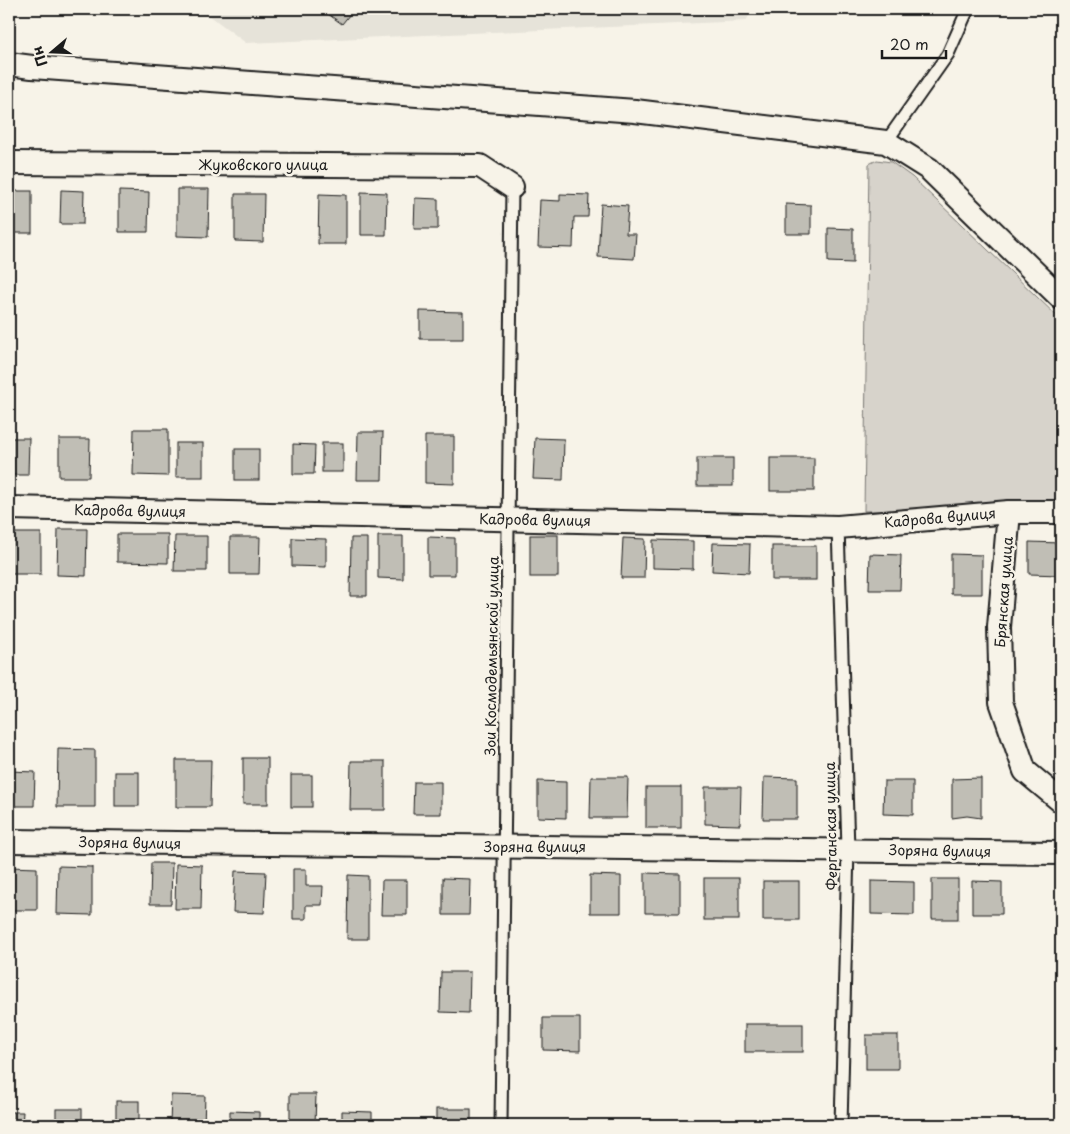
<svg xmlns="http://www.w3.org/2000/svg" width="1070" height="1134" font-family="'Playpen Sans',sans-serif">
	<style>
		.built { fill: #e6e3d9 }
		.green { fill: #d7d3cb; stroke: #7a7874 }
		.building { fill: #c0beb5; stroke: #1c1c1c }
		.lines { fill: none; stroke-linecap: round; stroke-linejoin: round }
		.service-casing { stroke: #1c1c1c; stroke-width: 15 }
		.minor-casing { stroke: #1c1c1c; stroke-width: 26 }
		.service { stroke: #f7f3e8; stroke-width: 11 }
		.minor { stroke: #f7f3e8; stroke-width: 22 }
		.labels { text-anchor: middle; stroke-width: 5; stroke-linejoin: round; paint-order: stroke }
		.street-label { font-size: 14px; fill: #1c1c1c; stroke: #f7f3e8 }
	</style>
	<rect width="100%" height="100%" fill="#f7f3e8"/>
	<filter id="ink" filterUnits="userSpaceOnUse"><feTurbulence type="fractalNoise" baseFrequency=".02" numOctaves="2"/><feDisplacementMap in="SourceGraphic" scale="10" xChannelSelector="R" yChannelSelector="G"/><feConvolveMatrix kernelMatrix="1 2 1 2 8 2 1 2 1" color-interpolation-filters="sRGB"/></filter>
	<g filter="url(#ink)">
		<!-- built -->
		<polygon class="built" points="201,9 753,9 746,21 246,43"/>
		<!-- green -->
		<polygon class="green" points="877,160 891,162 912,177 1061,320 1061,507 864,511 869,164"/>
		<!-- building -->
		<g class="building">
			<polygon points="321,9 354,9 342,24"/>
			<polygon points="177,189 209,189 208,237 177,236"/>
			<polygon points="61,190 84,191 83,224 60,224"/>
			<rect x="9" y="191" width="23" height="42"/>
			<polygon points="119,191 149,192 148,232 119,232"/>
			<polygon points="361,192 387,193 386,235 361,235"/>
			<polygon points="235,194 264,194 263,242 235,241"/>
			<polygon points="319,194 346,195 346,244 318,244"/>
			<polygon points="560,194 589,195 588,217 574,217 573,248 538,247 540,200 560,201"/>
			<polygon points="415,198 438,199 438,229 414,229"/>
			<polygon points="601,204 628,206 626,234 636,234 634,259 598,257"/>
			<polygon points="786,204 811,205 811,234 786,234"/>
			<polygon points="828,228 853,229 853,263 828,262"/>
			<polygon points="420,311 463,312 463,339 420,339"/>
			<polygon points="134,429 168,429 168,476 133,475"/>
			<polygon points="358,432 383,432 382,480 357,480"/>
			<polygon points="425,436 454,436 454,484 425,483"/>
			<polygon points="9,438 29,438 28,475 9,475"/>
			<polygon points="535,438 564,439 563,480 533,479"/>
			<polygon points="59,439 90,439 89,477 59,477"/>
			<rect x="176" y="443" width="27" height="34"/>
			<rect x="322" y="443" width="21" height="29"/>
			<polygon points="293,444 315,445 314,474 293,474"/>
			<rect x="235" y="449" width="24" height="31"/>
			<rect x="697" y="458" width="36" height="28"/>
			<rect x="770" y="458" width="44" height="33"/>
			<polygon points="58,529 87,529 86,576 57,575"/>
			<rect x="9" y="533" width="32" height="41"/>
			<polygon points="117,534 168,534 168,563 117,562"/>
			<rect x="530" y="535" width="28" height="42"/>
			<polygon points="175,536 207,536 207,571 174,571"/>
			<polygon points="378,536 403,536 403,579 378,578"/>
			<polygon points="230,537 260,537 259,574 230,574"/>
			<polygon points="428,537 455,538 455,575 428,575"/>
			<polygon points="292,538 326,539 326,567 292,566"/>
			<polygon points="351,538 367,538 367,596 350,596"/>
			<polygon points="623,538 645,539 644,578 621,578"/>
			<polygon points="653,540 693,541 693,569 653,568"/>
			<polygon points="1029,542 1061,543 1061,575 1029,574"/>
			<polygon points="713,543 750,544 749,573 712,571"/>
			<rect x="772" y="546" width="44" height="34"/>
			<polygon points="870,554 901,555 900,590 869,590"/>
			<polygon points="951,554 982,555 982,594 951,594"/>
			<polygon points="58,749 95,750 95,807 57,807"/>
			<rect x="243" y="758" width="25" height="46"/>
			<polygon points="176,760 211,760 210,807 176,807"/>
			<polygon points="351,761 385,761 385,810 350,810"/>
			<polygon points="9,771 35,772 34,806 9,806"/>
			<rect x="115" y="772" width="24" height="34"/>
			<rect x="291" y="775" width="21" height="32"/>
			<polygon points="591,777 628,777 627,818 590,818"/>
			<polygon points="764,777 797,778 797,819 763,819"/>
			<polygon points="981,778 981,818 967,816 952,818 952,779"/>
			<polygon points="538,781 566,782 566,818 538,817"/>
			<polygon points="884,781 913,781 913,815 883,814"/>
			<polygon points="414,782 441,782 441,814 413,814"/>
			<rect x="646" y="787" width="35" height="41"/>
			<polygon points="705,787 741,787 740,825 705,824"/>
			<polygon points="151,863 172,863 171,904 150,904"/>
			<polygon points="176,864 202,865 201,909 175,909"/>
			<polygon points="58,866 92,867 92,915 57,914"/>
			<polygon points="9,867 37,868 37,910 9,910"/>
			<polygon points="293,869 306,869 306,886 323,886 322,905 306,905 306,919 293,919"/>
			<polygon points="235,871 266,872 264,913 233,912"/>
			<polygon points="645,873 680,874 680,913 645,913"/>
			<polygon points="348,875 368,876 368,939 347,939"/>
			<polygon points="590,875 621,876 621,913 590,913"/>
			<polygon points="443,878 470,879 469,915 443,915"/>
			<rect x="704" y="878" width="35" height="42"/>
			<rect x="932" y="879" width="26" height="40"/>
			<polygon points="382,880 407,880 407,915 381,915"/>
			<rect x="763" y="881" width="36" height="39"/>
			<polygon points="871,881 914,882 914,915 871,914"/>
			<polygon points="972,881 1002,882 1002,914 972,914"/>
			<polygon points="441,972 470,972 469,1013 440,1012"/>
			<polygon points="543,1018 580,1018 580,1051 543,1050"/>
			<rect x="745" y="1024" width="58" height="28"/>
			<rect x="866" y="1035" width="32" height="34"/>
			<polygon points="290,1094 316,1094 315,1125 290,1125"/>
			<polygon points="171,1095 205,1096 204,1125 170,1125"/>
			<rect x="116" y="1101" width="23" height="24"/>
			<rect x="56" y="1109" width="26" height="16"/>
			<rect x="436" y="1109" width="35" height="16"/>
			<polygon points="230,1111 259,1112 259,1125 230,1125"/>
			<polygon points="342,1111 372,1112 372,1125 342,1125"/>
			<polygon points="9,1112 23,1112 22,1125 9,1125"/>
			<rect x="697" y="1119" width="27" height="6"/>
			<polygon points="589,1123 615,1124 615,1125 589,1125"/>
		</g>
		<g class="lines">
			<!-- service casing -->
			<g class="service-casing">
				<g id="service">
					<polyline points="886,142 948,54 968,9"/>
					<polyline points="838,527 848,849 841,1125"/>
					<polyline points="501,1125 512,187"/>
				</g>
			</g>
			<!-- minor casing -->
			<g class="minor-casing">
				<g id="minor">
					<polyline points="9,64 32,67 635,111 886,142 929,169 1061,298"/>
					<polyline points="9,163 480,166 512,187"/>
					<polyline points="9,508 838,527 1009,512 1061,512"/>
					<polyline points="1009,512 999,627 1001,702 1025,771 1061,801"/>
					<polyline points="9,841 1061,853"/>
				</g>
			</g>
			<!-- service -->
			<use href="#service" class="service"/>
			<!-- minor -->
			<use href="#minor" class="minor"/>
		</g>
	</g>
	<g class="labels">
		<!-- street labels -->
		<g class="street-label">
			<text x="263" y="170">Жуковского улица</text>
			<text transform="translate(130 511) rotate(1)" y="5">Кадрова вулиця</text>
			<text transform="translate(940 518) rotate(-5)" y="5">Кадрова вулиця</text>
			<text transform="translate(535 520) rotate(1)" y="5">Кадрова вулиця</text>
			<text transform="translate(1004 592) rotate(-86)" y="5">Брянская улица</text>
			<text transform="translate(492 656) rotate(-89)" y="5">Зои Космодемьянской улица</text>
			<text transform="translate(831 826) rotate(-91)" y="5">Ферганская улица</text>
			<text transform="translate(130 843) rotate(1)" y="5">Зоряна вулиця</text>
			<text x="535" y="852">Зоряна вулиця</text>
			<text transform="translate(940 851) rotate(1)" y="5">Зоряна вулиця</text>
		</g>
	</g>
	<!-- margin -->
	<rect width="1070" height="1134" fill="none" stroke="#f7f3e8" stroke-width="30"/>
	<rect x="15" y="15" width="1040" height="1104" fill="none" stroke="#1c1c1c" stroke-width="2" filter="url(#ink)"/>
	<!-- north arrow -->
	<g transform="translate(52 52) rotate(251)" stroke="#f7f3e8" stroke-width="4" paint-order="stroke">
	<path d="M0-4L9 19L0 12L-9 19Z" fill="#1c1c1c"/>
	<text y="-8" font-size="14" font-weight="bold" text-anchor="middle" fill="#1c1c1c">Пн</text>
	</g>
	<!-- scale -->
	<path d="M882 50v8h64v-8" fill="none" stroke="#1c1c1c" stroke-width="2.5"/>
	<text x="890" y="50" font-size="15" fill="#1c1c1c" stroke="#f7f3e8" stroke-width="4" paint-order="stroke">20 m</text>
</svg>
